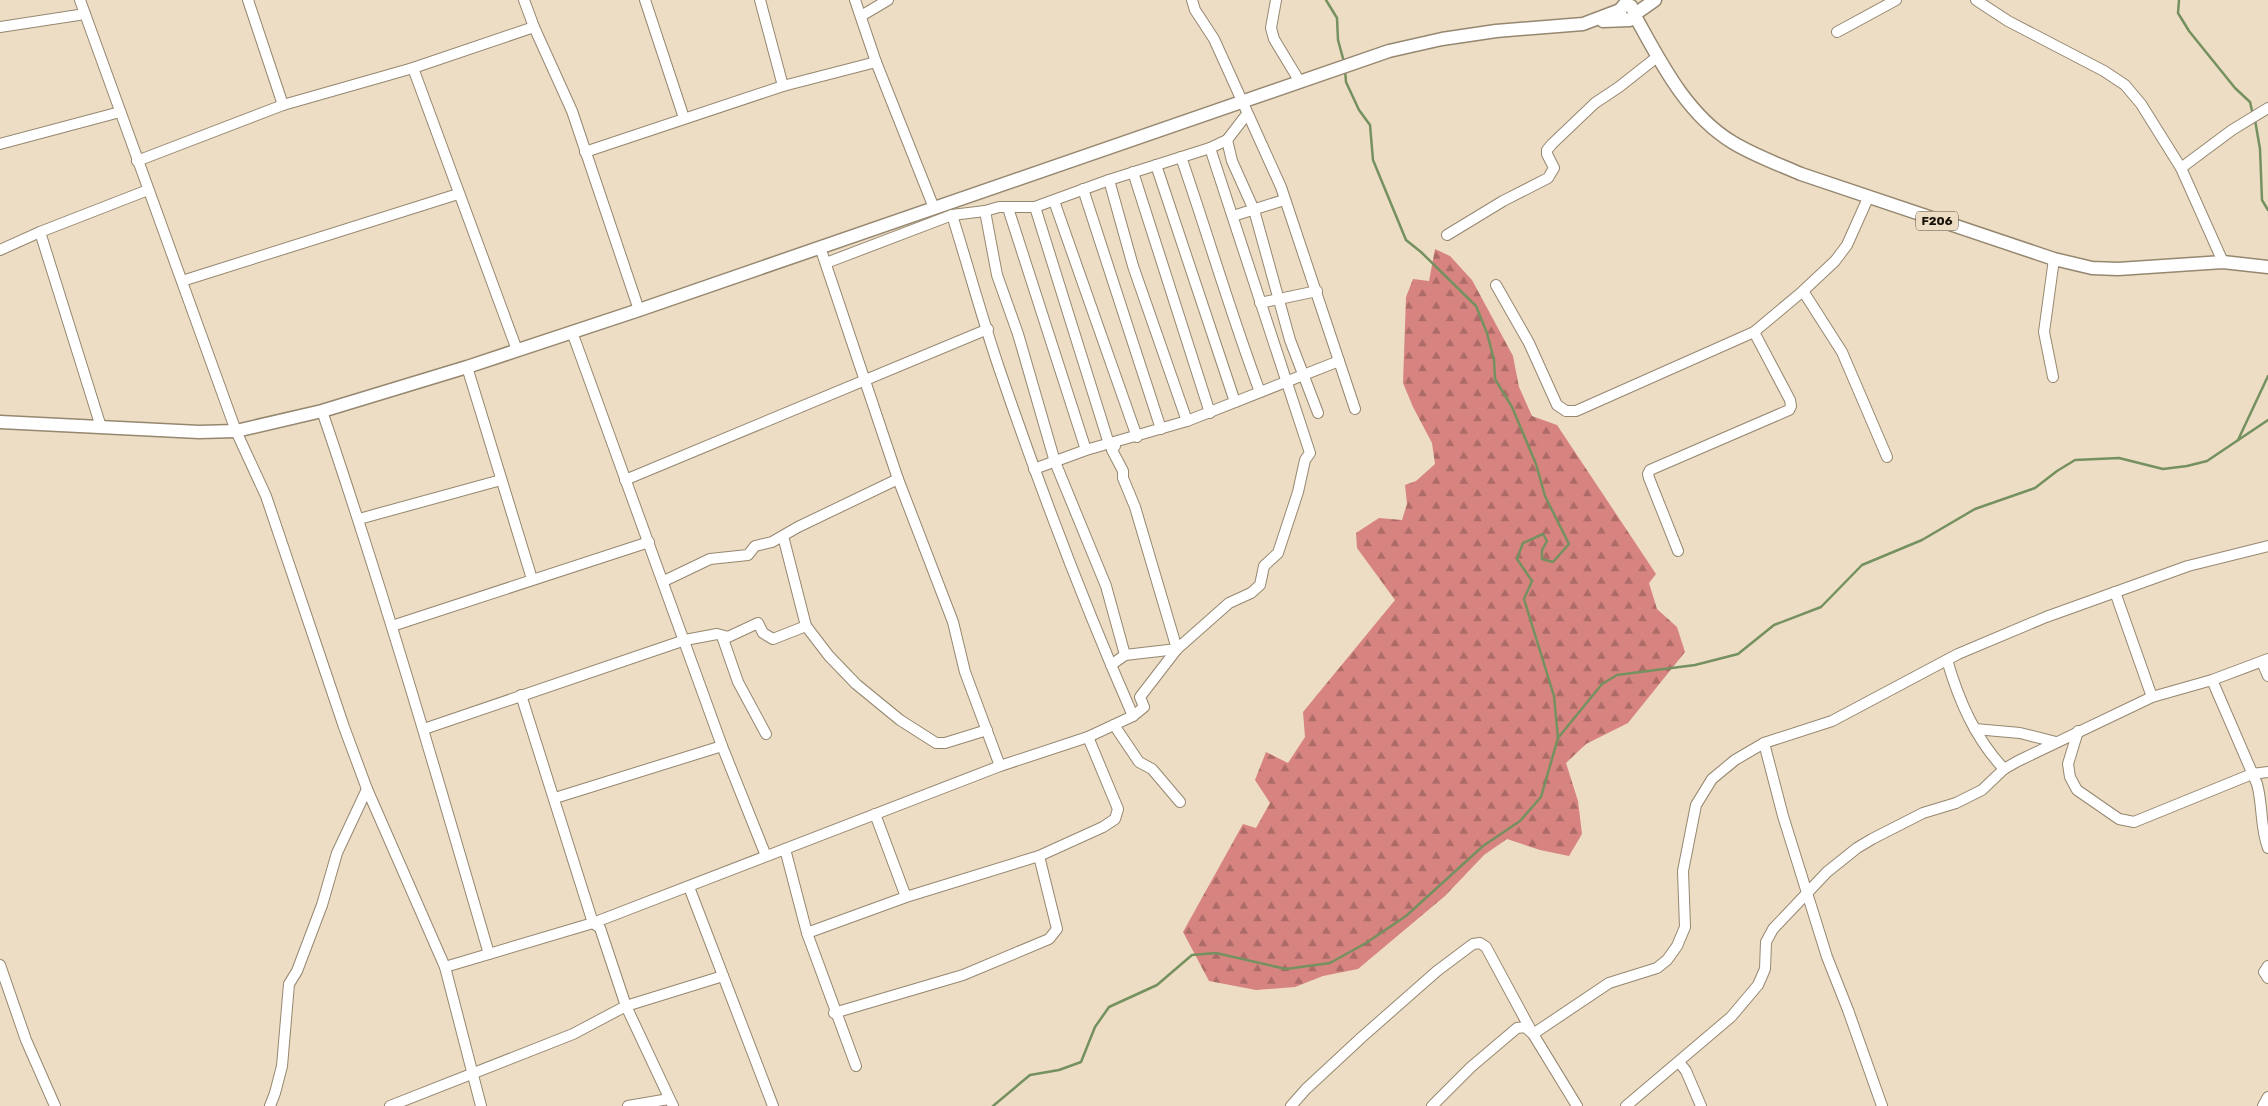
<svg xmlns="http://www.w3.org/2000/svg" width="2268" height="1106" font-family="Rubik,sans-serif">
	<style>
		.forest { fill: url(#forest-firs) }
		.lines { fill: none; stroke-linecap: round; stroke-linejoin: round }
		.stream { stroke: #74915f; stroke-width: 2.5 }
		.minor-casing { stroke: #968770; stroke-width: 12 }
		.major-casing { stroke: #968770; stroke-width: 15 }
		.minor { stroke: #fff; stroke-width: 10 }
		.major { stroke: #fff; stroke-width: 12 }
		.labels { text-anchor: middle; stroke-width: 5; stroke-linejoin: round; paint-order: stroke }
		.shield { fill: #edddc4; stroke: #585042; stroke-width: 1 }
		.shield-label { font-size: 12px; font-weight: bold; fill: #18130a }
	</style>
	<defs>
		<pattern id="forest-firs" width="22" height="20" patternUnits="userSpaceOnUse" patternTransform="scale(1.25)"><rect width="22" height="20" fill="#d78481"/><path d="M5 1l3.5 6h-7zM16 11l3.5 6h-7z" fill="#ad6b68"/></pattern>
	</defs>
	<rect width="100%" height="100%" fill="#edddc4"/>
	<!-- forest -->
	<polygon class="forest" points="1435,249 1450,256 1472,280 1513,356 1519,387 1532,416 1557,425 1656,574 1649,583 1657,609 1677,627 1685,652 1628,723 1586,744 1566,763 1578,801 1582,834 1569,856 1540,850 1507,839 1484,855 1445,896 1358,969 1323,976 1295,987 1256,990 1209,981 1183,932 1243,824 1256,828 1270,803 1255,780 1266,752 1288,763 1305,737 1303,712 1395,600 1357,548 1356,533 1379,518 1402,520 1407,504 1405,485 1416,481 1435,464 1432,443 1413,407 1403,383 1406,297 1413,279 1429,281"/>
	<g class="lines">
		<!-- stream -->
		<g class="stream">
			<polyline points="1326,0 1337,18 1338,40 1344,62"/>
			<polyline points="2179,0 2178,13 2189,31 2235,88 2250,102 2253,115"/>
			<polyline points="1345,70 1346,82 1359,110 1370,125 1373,160 1406,240 1421,252 1476,306 1487,333 1494,360 1495,379 1512,407 1536,464 1545,496 1569,544 1553,562 1542,559 1542,550 1547,541 1543,534 1523,543 1517,559 1532,581 1524,599 1554,696 1558,738"/>
			<polyline points="2255,120 2260,149 2262,200 2268,210"/>
			<polyline points="2238,440 2268,376"/>
			<polyline points="993,1106 1030,1075 1059,1070 1081,1062 1095,1027 1109,1007 1157,985 1192,955 1216,953 1286,969 1330,963 1366,943 1406,916 1483,846 1520,821 1541,797 1558,738 1602,684 1617,675 1695,665 1738,654 1774,625 1821,607 1862,565 1922,540 1975,509 2035,488 2057,471 2075,460 2119,458 2163,469 2187,466 2207,461 2268,420"/>
		</g>
		<!-- minor casing -->
		<g class="minor-casing">
			<g id="minor">
				<polyline points="80,0 236,431 266,496 344,727 367,789 445,967 481,1106"/>
				<polyline points="248,0 283,105"/>
				<polyline points="524,0 534,27 572,111 639,310"/>
				<polyline points="645,0 684,118"/>
				<polyline points="760,0 783,86"/>
				<polyline points="855,0 876,62 934,208"/>
				<polyline points="1192,0 1195,10 1214,39 1281,187 1355,409"/>
				<polyline points="1276,0 1271,28 1274,39 1300,82"/>
				<polyline points="1976,0 2008,21 2104,71 2125,85 2141,104 2181,168 2223,262"/>
				<polyline points="861,16 888,0"/>
				<polyline points="0,27 85,14"/>
				<polyline points="1837,32 1896,0"/>
				<polyline points="413,68 517,350"/>
				<polyline points="1227,140 1232,161 1254,210 1290,340 1318,413"/>
				<polyline points="0,144 120,112"/>
				<polyline points="585,152 783,86 876,62"/>
				<path d="M1181,157C1208,235 1231,315 1260,392"/>
				<polyline points="137,161 283,105 413,68 534,27"/>
				<polyline points="1156,165 1235,402"/>
				<polyline points="2181,168 2232,130 2268,108"/>
				<polyline points="1133,172 1210,413"/>
				<polyline points="1109,180 1133,266 1187,421"/>
				<polyline points="1083,189 1161,429"/>
				<polyline points="1054,201 1137,437"/>
				<polyline points="1008,208 1086,450"/>
				<polyline points="985,211 997,275 1018,334 1055,462 1106,586 1125,655"/>
				<path d="M952,215C968,266 982,318 999,368C1039,485 1083,602 1133,716"/>
				<polyline points="1233,216 1284,200"/>
				<polyline points="40,232 101,427"/>
				<polyline points="1447,235 1503,201 1548,178 1554,168 1547,154 1547,150 1552,144 1595,103 1619,87 1657,57"/>
				<polyline points="820,247 898,479 953,622 965,672 1000,766"/>
				<polyline points="0,250 40,232 148,190"/>
				<polyline points="826,263 952,215 985,211 999,207 1035,207 1109,180 1210,148 1227,140 1247,114"/>
				<polyline points="182,281 458,194"/>
				<polyline points="1496,285 1529,343 1557,405 1566,411 1576,411 1754,332 1803,291 1835,261 1847,245 1868,198"/>
				<polyline points="1803,291 1842,352 1887,457"/>
				<polyline points="1260,303 1317,291"/>
				<polyline points="572,332 722,746 766,856"/>
				<polyline points="467,367 532,579"/>
				<polyline points="2053,377 2044,332 2054,259"/>
				<path d="M322,411C383,590 436,772 489,954"/>
				<polyline points="1034,469 1086,450 1187,421 1339,361"/>
				<polyline points="625,480 988,329"/>
				<polyline points="359,519 501,480"/>
				<polyline points="783,536 806,626 829,656 856,684 900,720 936,743 945,743 987,730"/>
				<polyline points="1678,551 1649,478 1648,474 1650,470 1789,410 1791,406 1790,400 1754,332"/>
				<polyline points="664,581 710,559 748,555 755,546 772,542 798,527 898,479"/>
				<polyline points="2115,592 2152,697"/>
				<polyline points="392,626 649,542"/>
				<polyline points="722,636 738,682 766,734"/>
				<path d="M1947,660C1959,701 1975,738 2004,769"/>
				<polyline points="2262,662 2268,676"/>
				<polyline points="1111,665 1125,655 1177,649 1229,603 1251,593 1260,585 1264,566 1278,553 1298,492 1305,460 1310,453 1210,148"/>
				<path d="M2212,680L2257,784C2263,805 2260,828 2268,848"/>
				<polyline points="521,695 593,923 600,928 626,1006 673,1106"/>
				<polyline points="1114,725 1139,762 1152,769 1180,802"/>
				<polyline points="424,729 685,640 717,634 728,637 758,623 763,633 773,639 806,626"/>
				<polyline points="1975,729 2020,733 2056,742"/>
				<polyline points="2078,731 2068,764 2070,777 2077,790 2119,819 2134,822 2252,774 2268,772"/>
				<polyline points="1764,743 1783,816 1827,957 1848,1010 1882,1106"/>
				<polyline points="555,798 722,746"/>
				<polyline points="875,814 906,897"/>
				<polyline points="785,849 807,933 856,1066"/>
				<polyline points="689,887 773,1106"/>
				<polyline points="807,933 906,897 1039,856 1103,827 1115,819 1118,809 1088,737"/>
				<polyline points="0,965 26,1040 55,1106"/>
				<polyline points="2268,966 2264,972 2268,978"/>
				<polyline points="445,967 593,923 1000,766 1088,737 1133,716 1144,707 1140,697 1177,649 1135,507 1123,478 1123,471 1112,450 1115,446 1109,444 1035,207"/>
				<polyline points="834,1013 963,975 1049,939 1057,929 1039,856"/>
				<polyline points="1679,1062 1686,1071 1701,1106"/>
				<polyline points="270,1106 275,1093 282,1066 289,984 297,971 322,905 337,853 367,789"/>
				<polyline points="390,1106 573,1034 626,1006 723,976"/>
				<polyline points="628,1106 669,1099"/>
				<polyline points="1291,1106 1306,1089 1362,1037 1437,971 1473,944 1480,943 1486,947 1533,1034 1577,1106"/>
				<polyline points="1432,1106 1471,1067 1517,1028 1525,1027 1533,1034 1609,983 1657,968 1667,960 1677,946 1685,927 1683,871 1696,805 1712,779 1735,760 1764,743 1832,721 1958,654 2046,617 2188,566 2268,546"/>
				<polyline points="1626,1106 1731,1017 1758,985 1765,969 1766,942 1773,929 1827,872 1857,848 1872,839 1923,813 1956,803 1982,790 2004,769 2018,761 2152,697 2212,680 2268,659"/>
				<polyline points="2263,1106 2268,1097"/>
			</g>
		</g>
		<!-- major casing -->
		<g class="major-casing">
			<g id="major">
				<polyline points="1635,14 1655,0"/>
				<path d="M1635,16C1660,61 1686,114 1732,142C1753,155 1778,164 1801,174L2054,259L2092,268L2118,269L2223,262L2268,267"/>
				<polyline points="1603,21 1630,20 1635,14 1631,6 1624,5 1620,10 1620,14 1624,20"/>
				<polyline points="0,422 199,432 236,431 322,411 467,367 639,310 1389,51 1442,39 1496,31 1583,24 1620,10"/>
			</g>
		</g>
		<!-- minor -->
		<use href="#minor" class="minor"/>
		<!-- major -->
		<use href="#major" class="major"/>
	</g>
	<g class="labels">
		<!-- shield labels -->
		<rect class="shield" x="1916" y="211.5" width="42" height="19" rx="4"/>
		<g class="shield-label">
			<text x="1937" y="225">F206</text>
		</g>
	</g>
</svg>
